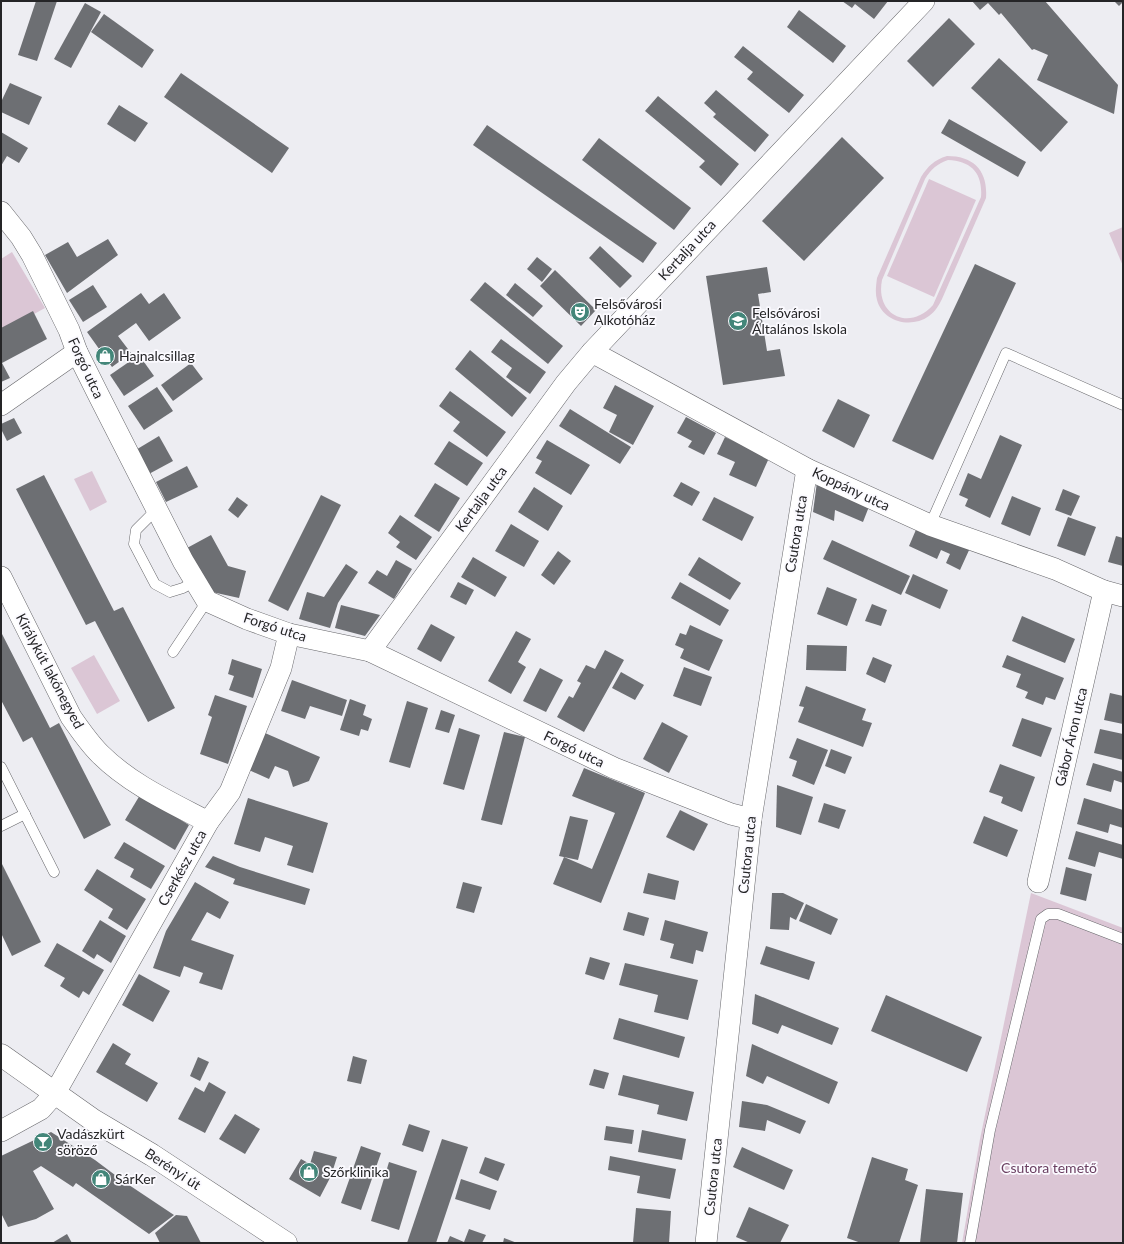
<svg xmlns="http://www.w3.org/2000/svg" width="1124" height="1244" font-family="Lato,sans-serif">
	<style>
		.green { fill: #dbc6d5; fill-rule: evenodd }
		.building { fill: #6d6f73 }
		.lines { fill: none; stroke-linecap: round; stroke-linejoin: round }
		.lane-casing { stroke: #67676b; stroke-width: 11 }
		.street-casing { stroke: #67676b; stroke-width: 22 }
		.secondary-casing { stroke: #67676b; stroke-width: 23 }
		.lane { stroke: #fff; stroke-width: 10 }
		.street { stroke: #fff; stroke-width: 21 }
		.secondary { stroke: #fff; stroke-width: 22 }
		.labels { text-anchor: middle; stroke-width: 3.5; stroke-linejoin: round; paint-order: stroke }
		.street-label { font-size: 14px; fill: #252527; stroke: #fbfaff }
		.poi-label { font-size: 14px; fill: #252527; stroke: #fbfaff; text-anchor: start }
		.park-label { font-size: 14px; fill: #6a3f61; stroke: #fbfaff }
	</style>
	<rect width="100%" height="100%" fill="#ededf2"/>
	<!-- green -->
	<g class="green">
		<path d="M947,156C974,156 988,171 986,198L942,299C939,305 935,312 929,316C911,329 883,322 877,300C875,293 876,286 877,278L921,177C928,166 934,160 947,156ZM948,160C971,161 983,173 981,197L933,305C909,332 875,315 882,280L925,179C931,169 937,164 948,160Z"/>
		<polygon points="929,179 976,200 934,297 887,276"/>
		<polygon points="1123,227 1123,266 1109,233"/>
		<polygon points="12,252 45,308 1,332 1,259"/>
		<polygon points="92,471 107,502 90,511 74,479"/>
		<polygon points="94,655 120,701 97,714 71,668"/>
		<polygon points="1031,893 1123,928 1123,1243 962,1243 980,1139"/>
	</g>
	<!-- building -->
	<g class="building">
		<polygon points="36,1 57,1 37,61 18,55"/>
		<polygon points="842,1 888,1 874,19 855,4 852,8"/>
		<polygon points="972,1 1045,1 1118,85 1114,114 1037,80 1048,55 1034,49 1032,50 1001,13 999,15 988,3 980,10"/>
		<polygon points="1114,1 1123,1 1123,2 1119,6"/>
		<polygon points="85,3 101,12 71,68 54,59"/>
		<polygon points="799,10 846,46 833,63 787,27"/>
		<polygon points="104,14 154,50 142,68 91,32"/>
		<polygon points="949,18 975,44 933,87 907,61"/>
		<polygon points="743,46 804,95 789,113 747,79 753,72 734,57"/>
		<polygon points="999,58 1068,122 1041,152 971,88"/>
		<polygon points="181,73 289,148 272,173 164,97"/>
		<polygon points="10,83 42,97 29,125 1,112 1,102"/>
		<polygon points="716,90 769,135 755,152 713,117 716,114 704,103"/>
		<polygon points="658,96 739,164 721,186 699,167 705,161 645,111"/>
		<polygon points="119,105 148,123 135,142 107,124"/>
		<polygon points="949,119 1026,162 1018,177 941,133"/>
		<polygon points="487,125 657,243 643,263 473,145"/>
		<polygon points="1,132 28,148 19,163 7,156 1,166"/>
		<polygon points="842,137 884,178 804,261 762,221"/>
		<polygon points="599,138 691,208 674,230 582,160"/>
		<polygon points="108,239 118,255 67,293 45,255 68,242 77,257"/>
		<polygon points="600,246 632,276 620,288 589,258"/>
		<polygon points="537,257 552,269 542,282 527,269"/>
		<polygon points="975,264 1016,283 933,460 892,441"/>
		<polygon points="767,267 771,292 758,294 767,351 780,349 785,376 723,385 706,276"/>
		<polygon points="555,270 596,310 581,326 540,286"/>
		<polygon points="485,282 563,346 548,364 470,300"/>
		<polygon points="515,283 543,306 533,317 506,295"/>
		<polygon points="93,285 107,307 83,322 69,300"/>
		<polygon points="141,293 149,304 164,293 181,318 149,341 136,323 118,336 131,353 112,367 87,332"/>
		<polygon points="33,311 47,339 2,363 10,378 1,382 1,328"/>
		<polygon points="501,339 546,372 530,394 506,377 512,368 491,352"/>
		<polygon points="470,350 527,398 512,417 455,369"/>
		<polygon points="139,355 154,376 124,396 110,375"/>
		<polygon points="191,363 203,379 173,401 161,385"/>
		<polygon points="615,385 654,406 633,445 609,432 617,415 603,408"/>
		<polygon points="157,387 173,411 144,430 128,406"/>
		<polygon points="450,391 506,432 487,457 453,431 460,422 439,406"/>
		<polygon points="838,399 870,415 854,448 822,431"/>
		<polygon points="570,409 631,447 620,464 559,426"/>
		<polygon points="686,417 716,433 704,455 688,447 692,441 677,433"/>
		<polygon points="14,418 22,433 7,441 1,429 1,424"/>
		<polygon points="1000,435 1022,445 990,518 965,506 968,499 959,495 968,473 981,479"/>
		<polygon points="159,436 173,461 147,475 134,451"/>
		<polygon points="725,437 769,458 756,487 729,475 735,462 717,454"/>
		<polygon points="547,440 590,465 571,495 535,473 542,461 536,458"/>
		<polygon points="449,441 483,463 467,486 434,464"/>
		<polygon points="187,466 198,487 166,502 156,482"/>
		<polygon points="44,475 114,611 123,607 175,708 148,722 95,621 86,625 16,489"/>
		<polygon points="681,482 700,492 692,506 673,496"/>
		<polygon points="817,482 870,504 863,522 835,510 834,521 813,512"/>
		<polygon points="435,483 460,498 439,532 414,516"/>
		<polygon points="534,487 563,506 548,531 518,512"/>
		<polygon points="1063,489 1080,496 1071,516 1055,510"/>
		<polygon points="321,495 341,505 288,611 268,601"/>
		<polygon points="1012,496 1041,508 1030,536 1001,524"/>
		<polygon points="237,497 248,505 238,518 228,510"/>
		<polygon points="714,497 754,517 742,541 702,520"/>
		<polygon points="400,515 432,537 416,560 396,547 400,542 388,533"/>
		<polygon points="1068,517 1096,527 1085,556 1057,546"/>
		<polygon points="511,524 539,541 524,567 495,551"/>
		<polygon points="918,525 970,548 960,570 946,563 950,554 941,550 937,559 909,546"/>
		<polygon points="211,535 228,566 246,571 239,598 212,592 187,548"/>
		<polygon points="1116,536 1123,538 1123,566 1108,562"/>
		<polygon points="832,540 910,576 901,595 823,559"/>
		<polygon points="558,551 571,561 554,585 541,575"/>
		<polygon points="473,557 507,577 495,597 461,577"/>
		<polygon points="699,557 741,583 730,600 688,575"/>
		<polygon points="396,560 412,569 394,599 368,583 377,570 387,576"/>
		<polygon points="346,564 358,572 338,603 330,628 299,619 307,592 324,597"/>
		<polygon points="913,574 948,590 940,609 905,593"/>
		<polygon points="458,582 474,590 466,605 450,597"/>
		<polygon points="680,582 729,610 720,626 671,598"/>
		<polygon points="827,587 857,599 847,626 817,614"/>
		<polygon points="872,604 887,610 881,626 865,621"/>
		<polygon points="341,605 380,615 365,636 335,628"/>
		<polygon points="1022,616 1075,639 1065,663 1012,641"/>
		<polygon points="431,624 455,637 441,662 417,649"/>
		<polygon points="690,625 723,640 709,671 680,658 684,649 675,645 680,633 686,635"/>
		<polygon points="516,631 531,639 518,662 526,667 511,694 488,681"/>
		<polygon points="1,632 50,728 59,723 111,825 84,839 32,737 23,742 1,700"/>
		<polygon points="807,645 847,646 846,671 806,670"/>
		<polygon points="605,650 624,660 584,732 557,717 569,696 573,698 581,683 577,681 586,665 595,669"/>
		<polygon points="1007,655 1064,678 1055,700 1046,697 1043,705 1025,698 1028,692 1016,687 1021,674 1002,667"/>
		<polygon points="873,657 892,665 885,683 866,674"/>
		<polygon points="232,659 262,669 253,698 229,690 234,676 228,674"/>
		<polygon points="684,667 712,677 701,706 673,696"/>
		<polygon points="540,668 563,680 546,712 523,701"/>
		<polygon points="621,672 644,685 635,700 612,688"/>
		<polygon points="292,680 347,700 342,716 310,706 305,719 281,711"/>
		<polygon points="806,686 866,709 862,720 872,723 863,747 798,722 804,707 799,706"/>
		<polygon points="1110,693 1123,696 1123,724 1104,720"/>
		<polygon points="215,695 247,706 228,764 200,754 212,717 208,715"/>
		<polygon points="350,699 366,705 363,715 372,719 368,731 361,729 359,736 340,730"/>
		<polygon points="407,701 428,708 410,768 389,762"/>
		<polygon points="441,710 455,715 449,733 435,729"/>
		<polygon points="1022,718 1052,728 1041,757 1012,746"/>
		<polygon points="662,722 688,736 669,773 643,759"/>
		<polygon points="459,728 480,735 464,790 443,784"/>
		<polygon points="1100,729 1123,734 1123,760 1094,753"/>
		<polygon points="504,732 525,737 502,825 481,820"/>
		<polygon points="265,733 320,757 309,781 293,787 288,771 275,766 269,779 249,770"/>
		<polygon points="797,738 828,750 814,785 792,776 797,761 789,758"/>
		<polygon points="831,749 852,757 845,774 825,766"/>
		<polygon points="1093,763 1123,772 1123,783 1114,780 1111,792 1086,785"/>
		<polygon points="1000,764 1035,777 1022,812 1001,803 1003,797 989,792"/>
		<polygon points="584,768 645,793 601,903 553,884 564,857 592,869 615,813 572,796"/>
		<polygon points="777,785 813,797 801,835 776,827"/>
		<polygon points="140,795 189,825 175,850 125,820"/>
		<polygon points="248,798 328,823 313,873 287,865 293,846 265,837 260,852 234,844"/>
		<polygon points="1084,798 1123,810 1123,828 1110,824 1108,833 1077,824"/>
		<polygon points="824,803 846,810 839,829 818,822"/>
		<polygon points="680,810 708,824 694,851 666,837"/>
		<polygon points="570,816 588,820 578,860 559,856"/>
		<polygon points="984,816 1018,830 1007,857 973,843"/>
		<polygon points="1076,831 1123,845 1123,859 1099,852 1095,867 1068,859"/>
		<polygon points="124,842 165,866 151,889 130,877 134,869 114,858"/>
		<polygon points="213,856 240,867 310,889 305,905 233,884 235,879 205,867"/>
		<polygon points="1,862 41,942 12,956 1,933"/>
		<polygon points="1066,867 1092,874 1086,901 1060,894"/>
		<polygon points="97,869 146,899 127,930 108,918 113,909 84,890"/>
		<polygon points="648,873 679,881 675,900 643,893"/>
		<polygon points="195,882 229,902 220,919 207,912 191,940 234,955 222,990 199,983 203,973 184,966 180,977 153,968 166,931"/>
		<polygon points="463,882 482,887 474,913 456,908"/>
		<polygon points="772,893 783,893 804,903 796,920 790,917 789,930 770,929"/>
		<polygon points="806,904 838,919 831,935 799,921"/>
		<polygon points="628,912 649,918 644,936 623,930"/>
		<polygon points="100,920 126,936 111,963 97,954 94,959 82,951"/>
		<polygon points="665,920 708,932 703,952 696,950 693,964 670,958 674,944 660,940"/>
		<polygon points="57,943 104,970 89,995 83,991 79,998 60,986 65,978 44,966"/>
		<polygon points="766,946 815,962 809,980 760,964"/>
		<polygon points="590,957 610,963 604,980 585,974"/>
		<polygon points="625,963 698,980 688,1020 654,1012 658,995 619,985"/>
		<polygon points="139,974 170,991 153,1022 122,1005"/>
		<polygon points="755,994 839,1028 832,1045 782,1025 778,1034 752,1024"/>
		<polygon points="886,995 982,1037 967,1072 871,1031"/>
		<polygon points="619,1018 685,1037 679,1058 613,1039"/>
		<polygon points="113,1043 131,1054 125,1064 158,1083 147,1102 96,1072"/>
		<polygon points="752,1044 838,1082 829,1104 767,1076 763,1084 746,1076"/>
		<polygon points="353,1056 367,1060 361,1084 347,1081"/>
		<polygon points="198,1057 209,1062 200,1081 190,1076"/>
		<polygon points="594,1069 609,1073 604,1089 589,1085"/>
		<polygon points="623,1075 694,1092 687,1121 657,1114 659,1105 618,1095"/>
		<polygon points="209,1082 226,1092 205,1133 178,1119 195,1087 204,1092"/>
		<polygon points="742,1101 767,1105 806,1121 800,1134 767,1120 765,1131 739,1127"/>
		<polygon points="235,1114 260,1129 245,1154 219,1139"/>
		<polygon points="409,1124 430,1131 423,1152 402,1145"/>
		<polygon points="606,1126 634,1130 632,1144 604,1140"/>
		<polygon points="642,1130 686,1139 682,1160 638,1152"/>
		<polygon points="51,1132 95,1160 123,1181 174,1215 149,1234 76,1183 73,1187 41,1166 33,1171 54,1209 36,1219 8,1227 1,1213 1,1156"/>
		<polygon points="442,1139 468,1147 436,1243 407,1243"/>
		<polygon points="361,1146 381,1153 361,1210 341,1203"/>
		<polygon points="742,1147 793,1170 784,1190 733,1167"/>
		<polygon points="314,1151 337,1157 331,1176 320,1197 289,1179 301,1159 310,1164"/>
		<polygon points="610,1156 676,1169 670,1199 637,1193 640,1176 608,1170"/>
		<polygon points="485,1157 505,1164 498,1181 479,1173"/>
		<polygon points="872,1157 908,1169 905,1180 918,1185 899,1243 861,1243 847,1238"/>
		<polygon points="389,1162 417,1171 399,1230 371,1221"/>
		<polygon points="461,1179 497,1191 490,1210 455,1199"/>
		<polygon points="926,1189 963,1193 957,1243 920,1243"/>
		<polygon points="749,1207 789,1225 780,1243 750,1243 736,1237"/>
		<polygon points="636,1208 671,1211 669,1243 633,1243"/>
		<polygon points="176,1215 187,1216 201,1243 160,1243 155,1233"/>
		<polygon points="469,1229 486,1235 482,1243 447,1243 450,1236 464,1242"/>
		<polygon points="67,1234 72,1243 52,1243"/>
		<polygon points="504,1238 517,1243 503,1243"/>
	</g>
	<g class="lines">
		<!-- lane casing -->
		<g class="lane-casing">
			<g id="lane">
				<polyline points="157,509 136,530 134,544 155,584 170,592 183,588 195,581"/>
				<polyline points="930,525 1006,353 1123,405"/>
				<polyline points="173,652 207,601"/>
				<polyline points="1,767 54,872"/>
				<polyline points="1,826 25,814"/>
				<polyline points="970,1243 990,1130 1041,919 1048,914 1058,914 1123,939"/>
			</g>
		</g>
		<!-- street casing -->
		<g class="street-casing">
			<g id="street">
				<polyline points="1,212 21,237 32,255 69,330 77,352 99,396 183,561 207,601 247,619 289,634 370,651 614,768 731,814 751,819"/>
				<polyline points="592,352 807,469 930,525 1055,569 1104,591 1123,596"/>
				<polyline points="1,405 77,352"/>
				<path d="M1,577L71,717C80,730 89,743 100,754C130,784 170,802 208,822"/>
				<polyline points="370,651 566,383 592,352 924,1"/>
				<polyline points="1038,882 1104,591"/>
				<polyline points="1,1131 41,1109 55,1093 208,822 230,792 281,668 289,634"/>
				<polyline points="706,1243 751,819 807,469"/>
			</g>
		</g>
		<!-- secondary casing -->
		<g class="secondary-casing">
			<polyline id="secondary" points="1,1055 93,1120 152,1155 286,1243"/>
		</g>
		<!-- lane -->
		<use href="#lane" class="lane"/>
		<!-- street -->
		<use href="#street" class="street"/>
		<!-- secondary -->
		<use href="#secondary" class="secondary"/>
	</g>
	<!-- icons -->
	<defs>
		<g id="theatre-disc" transform="scale(1)"><circle r="9.5" fill="#438679" stroke="#fbfaff"/><path d="M-5-5.5Q0-4 5-5.5V0Q5 5 0 6Q-5 5-5 0ZM-3.3-2.5H-1v1.5H-3.3ZM1-2.5H3.3v1.5H1ZM-2.8 1Q0 5.5 2.8 1Z" fill="#fff"/></g>
		<g id="school-disc" transform="scale(1)"><circle r="9.5" fill="#438679" stroke="#fbfaff"/><path d="M0-5L7-2L0 1L-7-2ZM-4 1L0 2.5L4 1V4Q0 6-4 4Z" fill="#fff"/></g>
		<g id="shop-disc" transform="scale(1)"><circle r="9.5" fill="#438679" stroke="#fbfaff"/><path d="M-5-2.5h2.3a2.7 3.5 0 0 1 5.4 0H5L5.5 6h-11ZM-1.5-2.5h3a1.5 2.3 0 0 0-3 0Z" fill="#fff"/></g>
		<g id="bar-disc" transform="scale(1)"><circle r="9.5" fill="#438679" stroke="#fbfaff"/><path d="M-6-5H6L.8 .8V4.5H3.5V6h-7V4.5H-.8V.8Z" fill="#fff"/></g>
	</defs>
	<g fill-rule="evenodd">
		<use href="#theatre-disc" x="580" y="312"/>
		<use href="#school-disc" x="738" y="321"/>
		<use href="#shop-disc" x="105" y="356"/>
		<use href="#bar-disc" x="43" y="1142"/>
		<use href="#shop-disc" x="309" y="1172"/>
		<use href="#shop-disc" x="101" y="1179"/>
	</g>
	<g class="labels">
		<!-- street labels -->
		<g class="street-label">
			<text transform="translate(687 250) rotate(-47)" y="5">Kertalja utca</text>
			<text transform="translate(86 368) rotate(65)" y="5">Forgó utca</text>
			<text transform="translate(851 489) rotate(25)" y="5">Koppány utca</text>
			<text transform="translate(481 499) rotate(-54)" y="5">Kertalja utca</text>
			<text transform="translate(796 534) rotate(-81)" y="5">Csutora utca</text>
			<text transform="translate(275 627) rotate(18)" y="5">Forgó utca</text>
			<text transform="translate(50 671) rotate(62)" y="5">Királykút lakónegyed</text>
			<text transform="translate(1071 737) rotate(-77)" y="5">Gábor Áron utca</text>
			<text transform="translate(574 749) rotate(26)" y="5">Forgó utca</text>
			<text transform="translate(747 855) rotate(-84)" y="5">Csutora utca</text>
			<text transform="translate(182 868) rotate(-61)" y="5">Cserkész utca</text>
			<text transform="translate(173 1169) rotate(33)" y="5">Berényi út</text>
			<text transform="translate(713 1177) rotate(-84)" y="5">Csutora utca</text>
		</g>
		<!-- poi labels -->
		<g class="poi-label">
			<text x="594" y="309">Felsővárosi<tspan x="594" dy="16">Alkotóház</tspan></text>
			<text x="752" y="318">Felsővárosi<tspan x="752" dy="16">Általános Iskola</tspan></text>
			<text x="119" y="361">Hajnalcsillag</text>
			<text x="57" y="1139">Vadászkürt<tspan x="57" dy="16">söröző</tspan></text>
			<text x="323" y="1177">Szőrklinika</text>
			<text x="115" y="1184">SárKer</text>
		</g>
		<!-- park labels -->
		<g class="park-label">
			<text x="1049" y="1173">Csutora temető</text>
		</g>
	</g>
	<!-- border -->
	<rect width="1124" height="1244" fill="none" stroke="#252527" stroke-width="4"/>
</svg>
